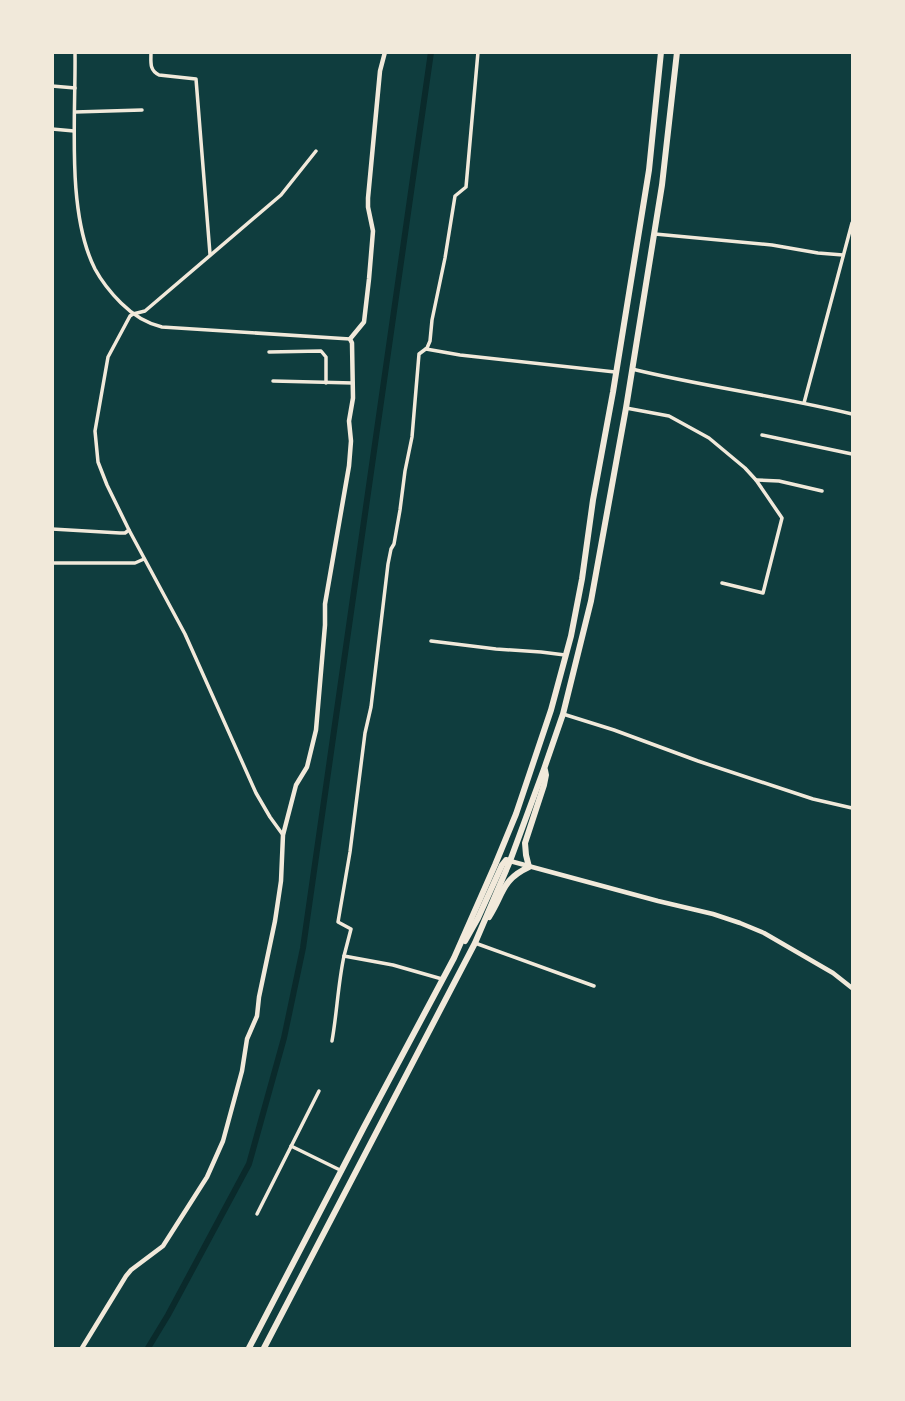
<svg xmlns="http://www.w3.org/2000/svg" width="905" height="1401" font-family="Arial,sans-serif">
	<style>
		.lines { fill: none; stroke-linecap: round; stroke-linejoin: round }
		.canal { stroke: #0a2a2b; stroke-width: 6 }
		.minor { stroke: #f1e9da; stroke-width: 3.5 }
		.tertiary { stroke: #f1e9da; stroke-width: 4.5 }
		.trunk { stroke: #f1e9da; stroke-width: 6 }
	</style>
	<rect width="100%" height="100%" fill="#0f3d3e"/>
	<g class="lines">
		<!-- canal -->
		<polyline class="canal" points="148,1348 168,1315 249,1164 284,1038 303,948 431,52"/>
		<!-- minor -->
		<g class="minor">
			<path d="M75,52C76,116 66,212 95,269C102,282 111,293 121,303C133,315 145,323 162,327L350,339"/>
			<path d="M151,52C151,62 149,70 159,75L196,79L210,254"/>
			<polyline points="52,86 75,88"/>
			<polyline points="75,112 142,110"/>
			<polyline points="52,129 74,131"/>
			<polyline points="655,234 772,245 818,253 843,255"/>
			<polyline points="426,349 460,355 615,372"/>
			<polyline points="269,352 321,351 326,357 326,383"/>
			<path d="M632,369C705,387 779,396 852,414"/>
			<polyline points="273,381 353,383"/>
			<polyline points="804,403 852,223"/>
			<polyline points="626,408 669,416 709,438 745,468 756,480 782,518 763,593 722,583"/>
			<polyline points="762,435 852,454"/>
			<polyline points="756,480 779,481 822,491"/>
			<polyline points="52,529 120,533 125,533 129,530"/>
			<polyline points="52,563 135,563 144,559"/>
			<polyline points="431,641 496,649 541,652 565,655"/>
			<polyline points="563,714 614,730 698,761 813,799 852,808"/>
			<polyline points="283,835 270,817 256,793 185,634 129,530 107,485 98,462 95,431 108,357 130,316 133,314 145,311 281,195 316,151"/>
			<polyline points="475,943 594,986"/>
			<polyline points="442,979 393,965 344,956 351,929 338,922 350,852 365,733 371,707 388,564 391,549 394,544 400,510 405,471 412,437 419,354 427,348 430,341 432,320 445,258 455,196 466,187 478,52"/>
			<path d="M332,1041C337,1013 338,984 344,956"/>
			<polyline points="291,1146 342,1171"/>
			<polyline points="257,1214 319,1091"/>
		</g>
		<!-- tertiary -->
		<g class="tertiary">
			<polyline points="510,861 658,901 713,914 740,923 764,933 833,973 852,988"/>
			<polyline points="82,1348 126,1276 131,1270 163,1246 207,1177 223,1141 242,1071 247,1039 257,1016 259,997 275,921 281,881 283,835 296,785 307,767 316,730 325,625 325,604 349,466 351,441 349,421 353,398 352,343 350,339 364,322 369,279 373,231 368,207 368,198 380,71 385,52"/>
		</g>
		<!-- trunk -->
		<g class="trunk">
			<path d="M489,917C504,894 501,880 529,867L526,855L525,843L544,785L546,775L545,770"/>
			<polyline points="465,941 478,918 502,865 506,860 510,861"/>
			<polyline points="249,1348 364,1127 454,958 495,865 516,814 551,710 571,636 582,579 593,500 613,392 649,170 661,52"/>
			<polyline points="264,1348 475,943 510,861 544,769 563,714 591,601 626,408 662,185 677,52"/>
		</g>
	</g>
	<!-- border -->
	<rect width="905" height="1401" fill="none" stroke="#f1e9da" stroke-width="108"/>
</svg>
